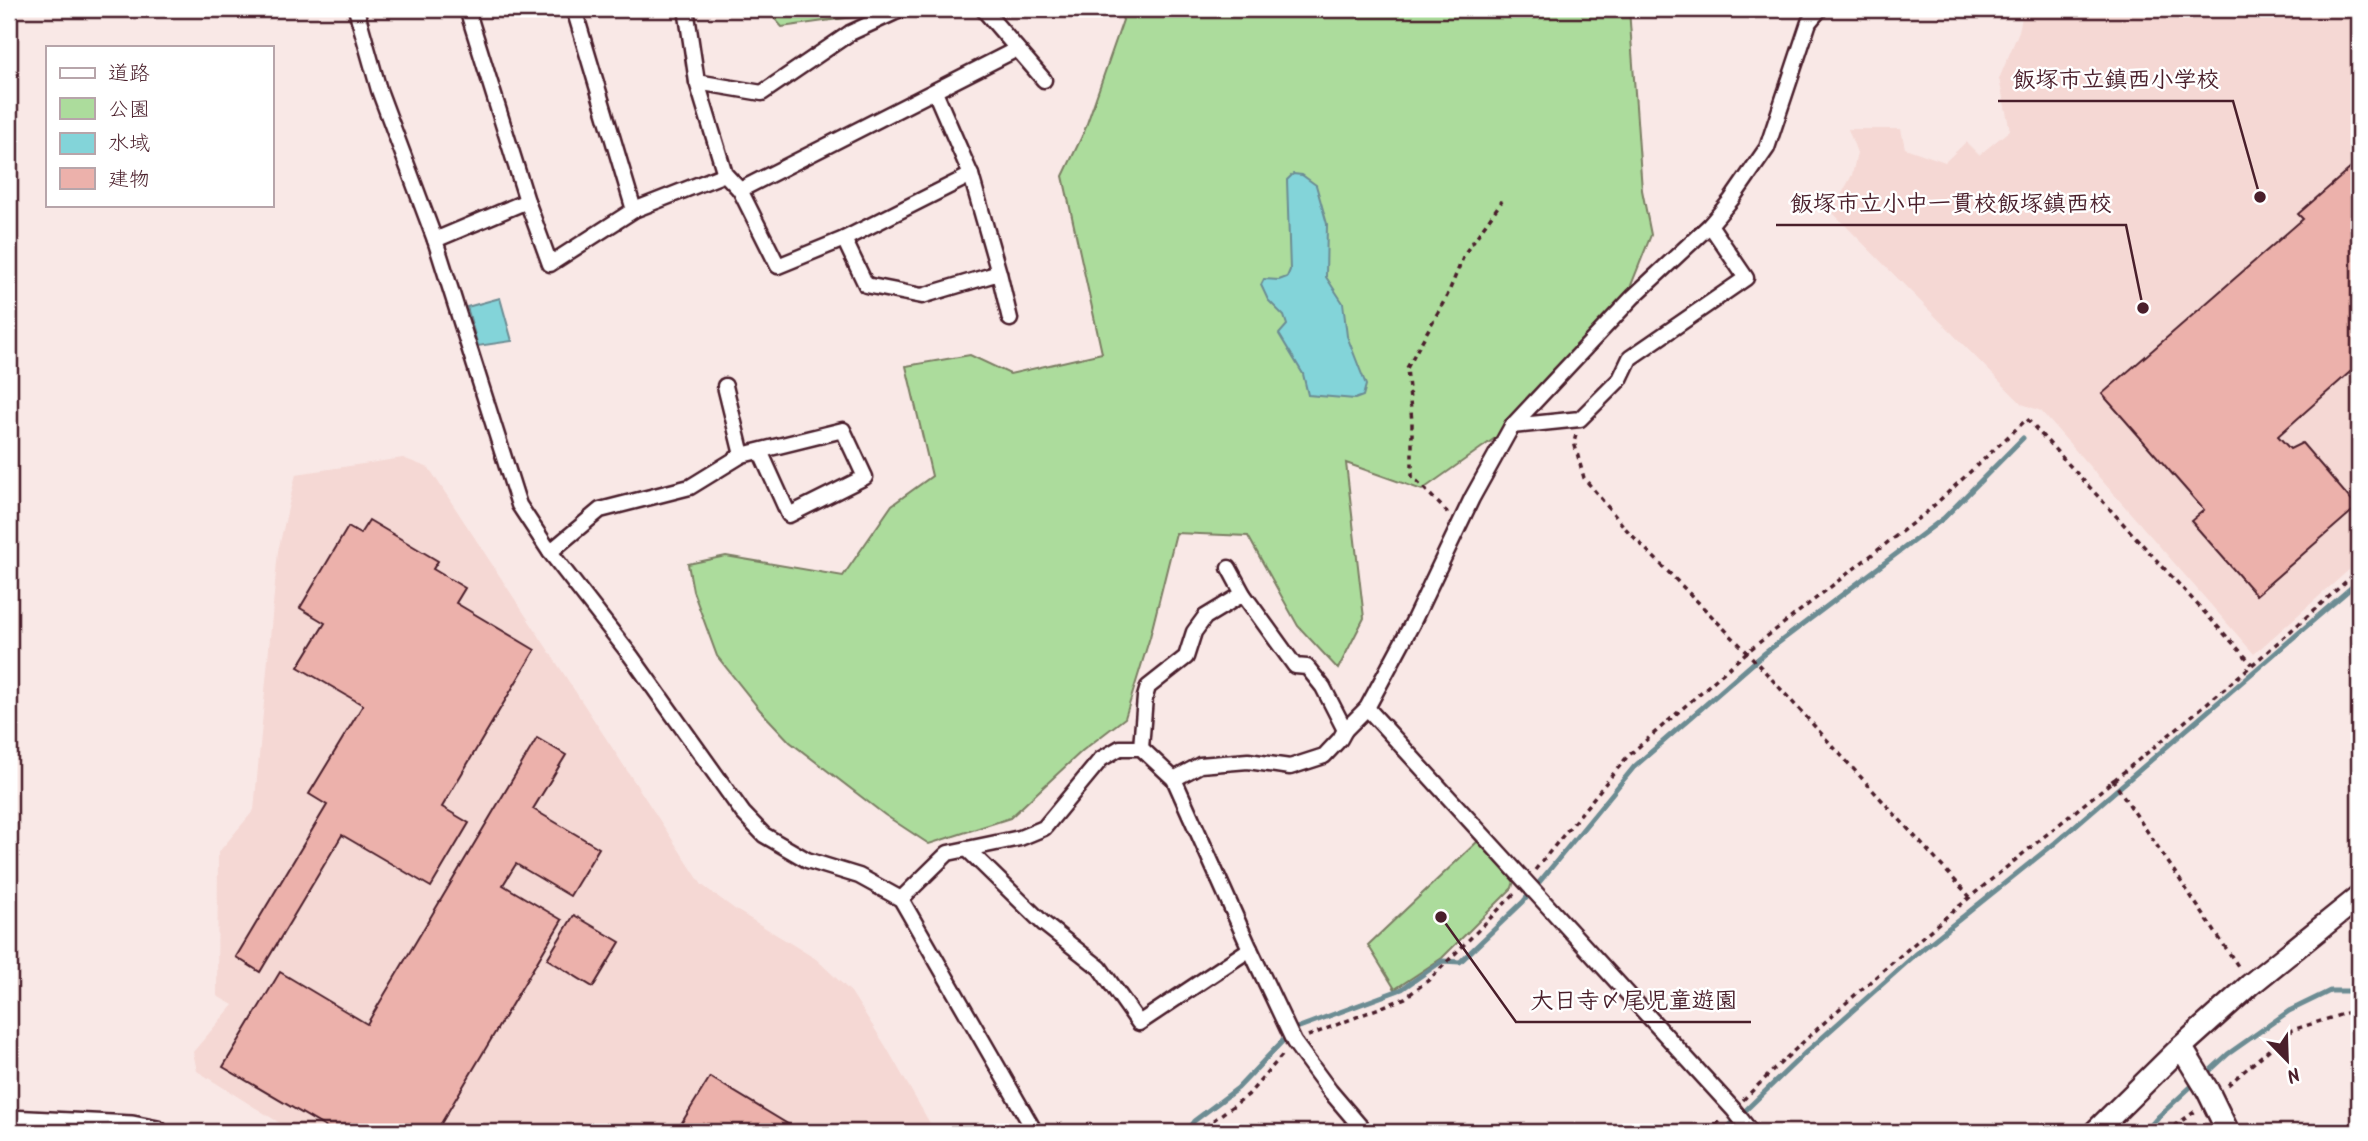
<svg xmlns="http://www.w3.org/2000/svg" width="2368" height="1141" font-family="Kalam,'Klee One',sans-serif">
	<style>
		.built { fill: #f5d8d4 }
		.green { fill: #acdc9c; stroke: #7b7e64; stroke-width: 2 }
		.water { fill: #83d4d9; stroke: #6c8c93; stroke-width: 2 }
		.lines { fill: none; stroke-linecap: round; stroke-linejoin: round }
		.stream { stroke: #6c8c93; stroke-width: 5 }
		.building { fill: #ecb1ab; stroke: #4a1f2b; stroke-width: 2 }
		.street-casing { stroke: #4a1f2b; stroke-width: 19 }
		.secondary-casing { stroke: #4a1f2b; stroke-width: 26 }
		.path { stroke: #4a1f2b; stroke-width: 3.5; stroke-dasharray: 5 5; stroke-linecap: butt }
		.street { stroke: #fff; stroke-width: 14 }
		.secondary { stroke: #fff; stroke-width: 21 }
		.leader { fill: none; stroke: #4a1f2b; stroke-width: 2.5 }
		.callout-dot { fill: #4a1f2b; stroke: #fff; stroke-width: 2.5 }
		.callout-label { font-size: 23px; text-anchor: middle; font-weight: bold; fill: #4a1f2b; stroke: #fff; stroke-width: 5; stroke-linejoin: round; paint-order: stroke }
	</style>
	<rect width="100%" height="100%" fill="#f9e8e6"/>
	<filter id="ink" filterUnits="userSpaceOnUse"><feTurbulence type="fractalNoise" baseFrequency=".0143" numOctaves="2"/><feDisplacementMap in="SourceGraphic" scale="14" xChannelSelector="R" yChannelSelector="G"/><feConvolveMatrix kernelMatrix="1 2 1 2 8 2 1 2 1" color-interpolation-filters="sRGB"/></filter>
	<g filter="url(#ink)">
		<!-- built -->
		<g class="built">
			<polygon points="2024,9 2355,9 2359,14 2359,561 2254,654 2041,411 2022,404 1832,212 1852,175 1857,153 1848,129 1901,129 1905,148 1945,162 1966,142 1979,155 2010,130 1999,79 2019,31"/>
			<polygon points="403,458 429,468 702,885 736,910 816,959 851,992 885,1045 935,1132 294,1132 197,1071 193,1052 233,1005 217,996 218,853 254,810 278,551 296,474"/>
		</g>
		<!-- green -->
		<g class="green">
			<polygon points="766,9 880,9 867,15 782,27"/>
			<polygon points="1118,9 1629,9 1642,190 1651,235 1620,313 1512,426 1422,490 1346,463 1364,618 1338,669 1298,626 1248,536 1176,533 1150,637 1125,718 1082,751 1010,818 929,844 885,815 790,742 760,710 717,656 693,591 688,564 726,556 843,576 892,505 932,476 906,366 970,355 1010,374 1102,353 1063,176 1084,132 1123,20"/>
			<polygon points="1478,841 1514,881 1512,888 1442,958 1395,989 1368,945"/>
		</g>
		<!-- water -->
		<g class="water">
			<polygon points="1293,174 1302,175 1316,185 1327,224 1326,277 1343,303 1347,336 1366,385 1363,396 1355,399 1308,395 1303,374 1279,334 1287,325 1284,316 1268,300 1261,285 1264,279 1279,280 1287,277 1290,270 1287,180"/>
			<polygon points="500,298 512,341 478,346 467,307"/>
		</g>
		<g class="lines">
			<!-- stream -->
			<g class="stream">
				<polyline points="2204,1076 2228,1054 2289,1011 2330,991 2359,991"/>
				<polyline points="1186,1132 1194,1121 1238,1088 1294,1029 1402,989 1442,961 1460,962 1523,902 1634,767 1765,653 1944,518 2023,438"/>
				<polyline points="1723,1132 1805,1053 1915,955 2055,843 2359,581"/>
				<polyline points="2145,1132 2159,1116 2196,1082"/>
			</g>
		</g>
		<!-- building -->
		<g class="building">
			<polygon points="2359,161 2359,364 2278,436 2290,449 2302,443 2357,507 2256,595 2191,521 2204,510 2102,394 2303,219 2298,214"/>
			<polygon points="369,520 438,561 433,569 465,588 456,603 535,650 442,807 469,823 431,887 342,835 260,972 236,957 327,805 309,794 363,705 298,667 325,623 300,608 348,527 360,534"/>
			<polygon points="537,738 566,755 533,809 599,848 570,896 516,864 503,885 562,920 436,1132 334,1132 223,1067 280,972 367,1024"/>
			<polygon points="574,915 620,942 593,987 547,959"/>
			<polygon points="710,1077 801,1132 676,1132"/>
		</g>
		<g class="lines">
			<!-- street casing -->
			<g class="street-casing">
				<g id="street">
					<polyline points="356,9 379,90 435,240 519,505 550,552 631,656 743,813 764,835 807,860 859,876 901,899 1035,1132"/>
					<polyline points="467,9 527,201"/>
					<polyline points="571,9 574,9 634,210"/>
					<polyline points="983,9 1044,80"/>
					<polyline points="687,15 697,82 725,174 740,190 1017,49"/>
					<polyline points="697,82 762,93 850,33 902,9"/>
					<polyline points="935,92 971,175 999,273 1010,319"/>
					<polyline points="740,190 778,266 844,239 971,175"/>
					<polyline points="844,239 866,285 922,296 999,273"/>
					<polyline points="435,240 527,201 550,264 634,210 725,174"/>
					<polyline points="725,386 742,455"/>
					<polyline points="1512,426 1580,419 1620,379 1630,358 1746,278 1710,225"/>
					<polyline points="550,552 600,510 690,487 742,455 843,430 865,477 789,515 760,451"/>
					<polyline points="1229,568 1243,594 1295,666 1307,667 1323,687 1345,730"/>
					<polyline points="1367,708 1733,1109 1751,1132"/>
					<polyline points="1141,748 1145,697 1148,687 1186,657 1194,632 1205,617 1243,594"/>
					<polyline points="1174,779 1200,765 1248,761 1290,767 1324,756 1340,739 1345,730 1367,708 1412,624 1472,498 1512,426 1633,297 1710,225 1731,200 1767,148 1809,22 1820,9"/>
					<polyline points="967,849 1043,923 1100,968 1139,1023 1250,949"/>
					<polyline points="901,899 948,853 1020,838 1044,828 1101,759 1120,748 1141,748 1174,779 1250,949 1294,1042 1330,1091 1365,1132"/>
				</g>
			</g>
			<!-- secondary casing -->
			<g class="secondary-casing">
				<g id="secondary">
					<polyline points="2181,1047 2208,1091 2228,1132"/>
					<polyline points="9,1121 132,1127 157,1132"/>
					<polyline points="2095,1132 2181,1047 2250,985 2359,897"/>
				</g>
			</g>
			<!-- path -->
			<g class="path">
				<polyline points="1576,435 1574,442 1584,478 1626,529 1747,652 1970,897"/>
				<polyline points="1448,513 1412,476 1412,422 1407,368 1447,296 1465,253 1502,201"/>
				<polyline points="2112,779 2240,969"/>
				<polyline points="1535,870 1627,757 1747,652 1928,511 2027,419 2252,664"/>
				<polyline points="1308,1036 1405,998 1430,979 1516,892"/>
				<polyline points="2228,1085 2292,1030 2359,1009"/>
				<path d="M1743,1100C1895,948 2069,821 2232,682C2275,646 2317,607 2359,570"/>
				<polyline points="1197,1132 1248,1095 1285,1052"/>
				<polyline points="1708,1132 1722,1119"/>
				<polyline points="2166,1132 2197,1110"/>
			</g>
			<!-- street -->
			<use href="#street" class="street"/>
			<!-- secondary -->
			<use href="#secondary" class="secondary"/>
		</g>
	</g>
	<!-- callouts -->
	<path class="leader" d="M2260 197L2233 101H1998M2143 308L2126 225H1776M1441 917L1516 1022H1751"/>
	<g class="callout-dot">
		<circle cx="2260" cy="197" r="7"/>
		<circle cx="2143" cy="308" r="7"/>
		<circle cx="1441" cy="917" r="7"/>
	</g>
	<g class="callout-label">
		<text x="2116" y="87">飯塚市立鎮西小学校</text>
		<text x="1951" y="211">飯塚市立小中一貫校飯塚鎮西校</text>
		<text x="1634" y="1008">大日寺〆尾児童遊園</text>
	</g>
	<!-- margin -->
	<rect width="2368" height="1141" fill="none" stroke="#fff" stroke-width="35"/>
	<rect x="18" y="18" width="2333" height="1106" fill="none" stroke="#4a1f2b" stroke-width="2.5" filter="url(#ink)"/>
	<!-- legend -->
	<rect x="46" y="46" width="228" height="161" fill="#ffffff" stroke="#b7a5aa" stroke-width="2"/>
	<rect x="60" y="68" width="35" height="10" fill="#ffffff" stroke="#b7a5aa" stroke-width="2"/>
	<text x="108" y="80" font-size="21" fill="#4a1f2b">道路</text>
	<rect x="60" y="98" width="35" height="21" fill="#acdc9c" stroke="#b7a5aa" stroke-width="2"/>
	<text x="108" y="116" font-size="21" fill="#4a1f2b">公園</text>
	<rect x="60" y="133" width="35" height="21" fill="#83d4d9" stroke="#b7a5aa" stroke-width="2"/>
	<text x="108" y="150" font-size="21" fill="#4a1f2b">水域</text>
	<rect x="60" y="168" width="35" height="21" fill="#ecb1ab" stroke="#b7a5aa" stroke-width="2"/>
	<text x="108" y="186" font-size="21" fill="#4a1f2b">建物</text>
	<!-- north arrow -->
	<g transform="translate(2287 1060) rotate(157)" stroke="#ffffff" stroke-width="5" paint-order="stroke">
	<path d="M0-5L12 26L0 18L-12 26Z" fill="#4a1f2b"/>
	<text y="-10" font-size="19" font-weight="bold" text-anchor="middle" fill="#4a1f2b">N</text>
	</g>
</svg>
